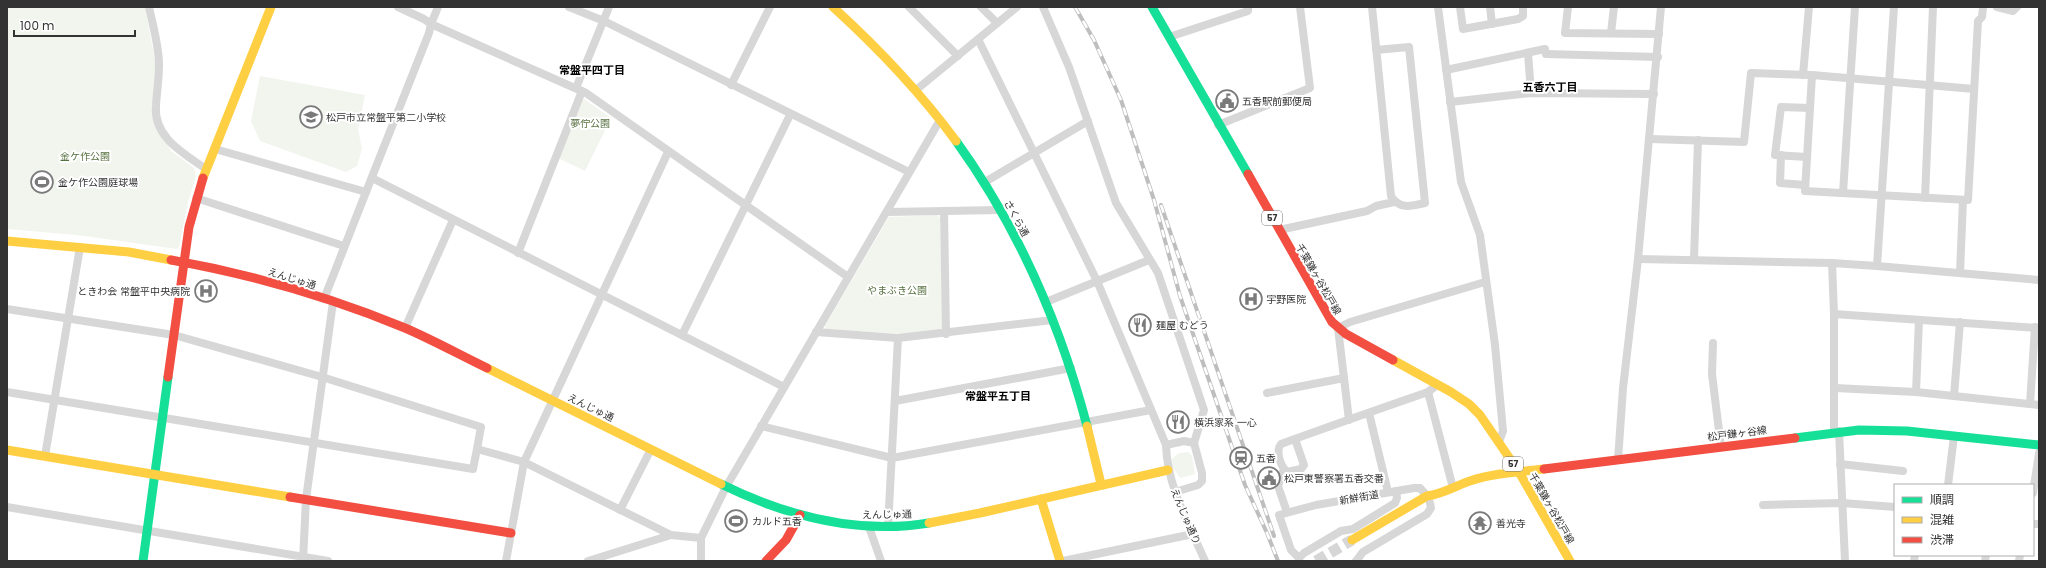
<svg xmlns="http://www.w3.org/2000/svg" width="2046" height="568" font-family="Poppins,'Noto Sans JP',sans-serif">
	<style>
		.green { fill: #f1f5ed }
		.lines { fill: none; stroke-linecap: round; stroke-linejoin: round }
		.secondary-tunnel { stroke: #d6d6d6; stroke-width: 11; stroke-dasharray: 11 5.5; stroke-linecap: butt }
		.street { stroke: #d7d7d7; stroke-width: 8 }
		.fast { stroke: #16e098; stroke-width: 9 }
		.slow { stroke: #ffcf43; stroke-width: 9 }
		.jam { stroke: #f24e42; stroke-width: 9 }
		.rail-casing { stroke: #bebebe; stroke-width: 4 }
		.rail { stroke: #fff; stroke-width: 2.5; stroke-dasharray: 8; stroke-linecap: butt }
		.labels { text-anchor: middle; stroke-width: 4; stroke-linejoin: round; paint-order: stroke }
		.shield { fill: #fff; stroke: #707070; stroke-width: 1 }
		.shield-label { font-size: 9px; font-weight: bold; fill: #333 }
		.poi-label { font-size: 10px; fill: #333; stroke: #fff; text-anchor: start }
		.park-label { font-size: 10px; fill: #56703f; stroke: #fff }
		.street-label { font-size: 10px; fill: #333; stroke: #fff }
		.neighbourhood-label { font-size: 11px; font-weight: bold; fill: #000; stroke: #fff }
	</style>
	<rect width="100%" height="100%" fill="#fff"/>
	<!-- green -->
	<g class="green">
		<polygon points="145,7 156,66 153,119 158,132 164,136 171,151 194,168 196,176 188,202 179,247 177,249 77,235 7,229 7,8"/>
		<polygon points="260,76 365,95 358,129 362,149 357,166 346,172 260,141 251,121"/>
		<polygon points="584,99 611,118 585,171 558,158 581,101"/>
		<polygon points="937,215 940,218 942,327 940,330 905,334 826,329 825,326 889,217"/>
		<polygon points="1188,452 1192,456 1195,474 1180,478 1172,466 1172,459 1179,453"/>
	</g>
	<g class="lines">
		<!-- secondary-tunnel -->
		<polyline class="secondary-tunnel" points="1316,561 1352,540"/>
		<!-- street -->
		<g class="street">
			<path d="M149,7C153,26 159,46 159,65C159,78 157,91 156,105C153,137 183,153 206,169"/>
			<polyline points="438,7 431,24 586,93 848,277"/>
			<polyline points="569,7 604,21 909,172"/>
			<polyline points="909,7 958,56"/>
			<polyline points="981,7 997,23"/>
			<polyline points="1043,7 1069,67 1116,203 1158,273 1204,410 1194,443"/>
			<path d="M1372,7L1391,196C1399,210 1412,206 1425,203L1409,47L1376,50"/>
			<polyline points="1438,7 1461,182 1480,235 1495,345 1503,431 1499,442"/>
			<polyline points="1460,7 1463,29 1518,19 1523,16 1523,7"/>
			<polyline points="1490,7 1492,24"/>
			<polyline points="1568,7 1565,33 1659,34"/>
			<polyline points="1997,7 2013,11 2017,7"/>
			<polyline points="1611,33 1614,7"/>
			<polyline points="1169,37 1248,11 1248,7"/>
			<path d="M978,39L1097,281L1166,445C1167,486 1189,524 1205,561"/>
			<polyline points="1528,53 1531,93"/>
			<polyline points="1546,54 1658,57"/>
			<polyline points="1446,70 1545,49"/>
			<polyline points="1803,75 1809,7"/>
			<polyline points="1812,75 1805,191 1968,200 1978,21 1982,17 1983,7"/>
			<polyline points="731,85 770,7"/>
			<polyline points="576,88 609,7"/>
			<polyline points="916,90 1017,7"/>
			<polyline points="1450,102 1531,93 1654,94"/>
			<polyline points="1218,125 1310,88 1300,7"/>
			<polyline points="1650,139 1744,142 1751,73 1812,75 1974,89"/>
			<polyline points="215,149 366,192 429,33 431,24 424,19 398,7"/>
			<polyline points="1781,155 1780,183 1805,185"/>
			<polyline points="1807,157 1775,155 1781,107 1810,108"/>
			<polyline points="372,178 784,387"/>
			<polyline points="985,182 1088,121"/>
			<polyline points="1843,193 1855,7"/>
			<polyline points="196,198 344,246"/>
			<polyline points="1925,198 1933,7"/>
			<polyline points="944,211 946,334"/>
			<polyline points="887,212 1001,210"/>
			<polyline points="1279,230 1367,211 1376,206 1394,202"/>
			<polyline points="518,253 582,91"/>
			<polyline points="1638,259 1832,263"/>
			<polyline points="1694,259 1698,140"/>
			<polyline points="1877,266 2039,280"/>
			<polyline points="1960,273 1963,200"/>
			<polyline points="324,299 366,192"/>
			<polyline points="1046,302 1149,260"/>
			<polyline points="7,309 174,335 322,377 481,427 477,449"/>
			<polyline points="1834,314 2039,328"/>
			<polyline points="405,328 453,220"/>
			<polyline points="816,332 898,338 1053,320"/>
			<polyline points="682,335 790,115"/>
			<polyline points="1713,343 1712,374 1721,447"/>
			<polyline points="1835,388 1916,392 2039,405"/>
			<polyline points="7,392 473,469 477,449 524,462 671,535 701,538 701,561"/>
			<polyline points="1428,392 1453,488"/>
			<polyline points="1916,392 1919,320"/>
			<polyline points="1267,393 1344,378"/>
			<polyline points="1954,396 1960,322"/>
			<polyline points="895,401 1071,368"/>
			<polyline points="2030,404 2035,327"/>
			<polyline points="1369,413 1388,492"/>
			<polyline points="1349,420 1338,328 1350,322 1485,282"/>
			<polyline points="761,426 892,458 1151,410"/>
			<polyline points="1839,431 1845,561"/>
			<polyline points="1834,432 1834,314 1832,263 1877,266 1894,7"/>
			<path d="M1295,439L1304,465L1301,469L1287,472C1281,467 1275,451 1281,444C1330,426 1379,409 1428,392L1437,385"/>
			<polyline points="1166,445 1184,441 1194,443 1202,473 1202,481 1198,485 1175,492"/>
			<polyline points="45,456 80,247"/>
			<polyline points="1618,460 1623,388 1638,259 1661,7"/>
			<polyline points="1840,464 1903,471"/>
			<polyline points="1284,469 1278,486 1287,512"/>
			<polyline points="1948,485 1954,436"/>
			<polyline points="2033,493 2039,453"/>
			<polyline points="1763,505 1842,503 1895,507"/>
			<polyline points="7,507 328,561"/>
			<polyline points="620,510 651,449"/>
			<polyline points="2033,524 2039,524"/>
			<polyline points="869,527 881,561"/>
			<polyline points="888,527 898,338"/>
			<polyline points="701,538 726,487 940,120"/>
			<polyline points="1299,558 1291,550 1279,515 1316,505 1414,488 1420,488 1427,496"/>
			<polyline points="303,561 306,499 333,302"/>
			<polyline points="506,561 524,462 668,152"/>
			<polyline points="588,561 671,535"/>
			<polyline points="1063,561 1193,534"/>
			<polyline points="1299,561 1299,558 1304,553 1341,531 1353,529 1395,503 1397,498 1396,491"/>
			<polyline points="1356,561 1363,552 1427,514 1431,508 1430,503"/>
			<polyline points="1914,561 1915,555"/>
			<polyline points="1985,561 1986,555"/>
			<polyline points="2019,561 2020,555"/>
		</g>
		<!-- fast -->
		<g class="fast">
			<polyline points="1152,7 1248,174"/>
			<path d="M956,141C1018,227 1060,323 1087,426"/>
			<polyline points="1795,438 1859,430 1907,431 2039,445"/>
			<path d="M721,484C786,516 856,535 929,523"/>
			<polyline points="143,561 168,377"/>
		</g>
		<!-- slow -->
		<g class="slow">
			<path d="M833,7C878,48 920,92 956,141"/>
			<polyline points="203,178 271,7"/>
			<polyline points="7,241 129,252 171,260"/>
			<polyline points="1393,360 1451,392 1469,404 1480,415 1519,472 1570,561"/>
			<polyline points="487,368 721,484"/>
			<polyline points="1087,426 1101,484"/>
			<polyline points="7,450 290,497"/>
			<polyline points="1041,499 1060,561"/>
			<polyline points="929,523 980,513 1168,470"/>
			<path d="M1352,540L1427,496C1443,494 1455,486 1470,481C1494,473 1519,472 1544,469"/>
		</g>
		<!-- jam -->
		<g class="jam">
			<polyline points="1248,174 1332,322 1346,334 1393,360"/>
			<path d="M171,260C250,274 330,297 405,328C433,340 460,355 487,368"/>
			<polyline points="168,377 189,227 203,178"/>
			<polyline points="1544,469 1795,438"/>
			<polyline points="290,497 511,533"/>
			<polyline points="766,561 786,540 800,515"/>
		</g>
		<!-- rail casing -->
		<g class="rail-casing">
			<g id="rail">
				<polyline points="1075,7 1094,40 1121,100 1154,200 1180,296 1245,485 1267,533 1278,561"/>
				<polyline points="1161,205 1274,536"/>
			</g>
		</g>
		<!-- rail -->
		<use href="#rail" class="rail"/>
	</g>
	<!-- icons -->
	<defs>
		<g id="civic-ring" transform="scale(1.15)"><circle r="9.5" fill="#fff" stroke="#7a7a7a" stroke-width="1.5"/><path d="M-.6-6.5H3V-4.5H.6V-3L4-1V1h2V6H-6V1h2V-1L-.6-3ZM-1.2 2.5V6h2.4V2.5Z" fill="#7a7a7a"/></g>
		<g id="school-ring" transform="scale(1.15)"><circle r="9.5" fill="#fff" stroke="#7a7a7a" stroke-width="1.5"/><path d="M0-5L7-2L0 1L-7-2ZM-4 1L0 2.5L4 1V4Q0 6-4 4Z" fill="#7a7a7a"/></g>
		<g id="stadium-ring" transform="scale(1.15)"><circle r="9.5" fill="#fff" stroke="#7a7a7a" stroke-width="1.5"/><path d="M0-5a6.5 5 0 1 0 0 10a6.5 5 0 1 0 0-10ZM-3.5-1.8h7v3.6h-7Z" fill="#7a7a7a"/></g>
		<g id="hospital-ring" transform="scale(1.15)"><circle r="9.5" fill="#fff" stroke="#7a7a7a" stroke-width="1.5"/><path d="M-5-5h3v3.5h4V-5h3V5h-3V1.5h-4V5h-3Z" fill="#7a7a7a"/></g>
		<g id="restaurant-ring" transform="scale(1.15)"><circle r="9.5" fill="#fff" stroke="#7a7a7a" stroke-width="1.5"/><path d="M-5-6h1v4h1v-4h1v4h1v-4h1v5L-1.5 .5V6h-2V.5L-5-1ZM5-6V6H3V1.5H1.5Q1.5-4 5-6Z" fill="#7a7a7a"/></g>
		<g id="station-ring" transform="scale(1.15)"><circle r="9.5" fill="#fff" stroke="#7a7a7a" stroke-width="1.5"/><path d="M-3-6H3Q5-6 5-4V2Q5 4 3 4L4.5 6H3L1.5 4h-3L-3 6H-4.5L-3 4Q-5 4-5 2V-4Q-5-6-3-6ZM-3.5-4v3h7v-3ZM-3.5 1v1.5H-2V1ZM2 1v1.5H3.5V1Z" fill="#7a7a7a"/></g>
		<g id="temple-ring" transform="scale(1.15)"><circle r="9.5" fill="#fff" stroke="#7a7a7a" stroke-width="1.5"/><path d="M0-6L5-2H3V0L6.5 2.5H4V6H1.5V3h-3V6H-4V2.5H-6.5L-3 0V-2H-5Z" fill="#7a7a7a"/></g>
	</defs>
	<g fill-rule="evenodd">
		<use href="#civic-ring" x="1227" y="101"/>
		<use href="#school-ring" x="311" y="117"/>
		<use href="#stadium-ring" x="42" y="182"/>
		<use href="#hospital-ring" x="206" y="291"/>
		<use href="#hospital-ring" x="1251" y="299"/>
		<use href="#restaurant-ring" x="1140" y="325"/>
		<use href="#restaurant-ring" x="1178" y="422"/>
		<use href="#station-ring" x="1241" y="458"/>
		<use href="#civic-ring" x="1269" y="478"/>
		<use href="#stadium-ring" x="736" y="521"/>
		<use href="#temple-ring" x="1480" y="523"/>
	</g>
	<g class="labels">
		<!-- shield labels -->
		<g class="shield">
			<rect x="1262" y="211" width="20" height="14" rx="3"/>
			<rect x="1503" y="457" width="20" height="14" rx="3"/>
		</g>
		<g class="shield-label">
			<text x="1272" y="221">57</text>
			<text x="1513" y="467">57</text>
		</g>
		<!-- poi labels -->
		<g class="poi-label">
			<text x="1242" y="105">五香駅前郵便局</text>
			<text x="326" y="121">松戸市立常盤平第二小学校</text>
			<text x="58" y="186">金ケ作公園庭球場</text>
			<text x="190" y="295" text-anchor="end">ときわ会 常盤平中央病院</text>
			<text x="1266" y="303">宇野医院</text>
			<text x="1156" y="329">麺屋 むどう</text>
			<text x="1194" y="426">横浜家系 一心</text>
			<text x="1256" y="462">五香</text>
			<text x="1284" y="482">松戸東警察署五香交番</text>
			<text x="752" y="525">カルド五香</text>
			<text x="1496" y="527">善光寺</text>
		</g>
		<!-- park labels -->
		<g class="park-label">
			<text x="590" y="127">夢佇公園</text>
			<text x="85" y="160">金ケ作公園</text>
			<text x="897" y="294">やまぶき公園</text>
		</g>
		<!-- street labels -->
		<g class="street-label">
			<text transform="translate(1017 218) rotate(61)" y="4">さくら通</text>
			<text transform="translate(292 278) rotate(17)" y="4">えんじゅ通</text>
			<text transform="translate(1319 279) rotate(60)" y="4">千葉鎌ヶ谷松戸線</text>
			<text transform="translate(591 407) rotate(26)" y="4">えんじゅ通</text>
			<text transform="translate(1737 433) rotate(-7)" y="4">松戸鎌ヶ谷線</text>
			<text transform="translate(1359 497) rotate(-10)" y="4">新鮮街道</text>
			<text transform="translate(1552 508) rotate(60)" y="4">千葉鎌ヶ谷松戸線</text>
			<text transform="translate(887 514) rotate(-1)" y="4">えんじゅ通</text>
			<text transform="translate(1186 516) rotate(67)" y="4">えんじゅ通り</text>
		</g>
		<!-- neighbourhood labels -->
		<g class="neighbourhood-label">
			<text x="592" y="74">常盤平四丁目</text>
			<text x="1550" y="91">五香六丁目</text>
			<text x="998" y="400">常盤平五丁目</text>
		</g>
	</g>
	<!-- border -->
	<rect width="2046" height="568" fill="none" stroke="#333333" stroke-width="16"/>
	<!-- legend -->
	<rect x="1894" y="484" width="140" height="72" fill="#ffffff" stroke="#adadad"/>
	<rect x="1902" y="497" width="20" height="6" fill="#16e098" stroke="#adadad"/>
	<text x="1930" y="504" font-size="12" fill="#333333">順調</text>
	<rect x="1902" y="517" width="20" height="6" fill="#ffcf43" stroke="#adadad"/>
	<text x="1930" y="524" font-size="12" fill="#333333">混雑</text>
	<rect x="1902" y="537" width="20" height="6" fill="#f24e42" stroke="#adadad"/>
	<text x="1930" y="544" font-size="12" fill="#333333">渋滞</text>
	<!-- scale -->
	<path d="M14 30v6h121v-6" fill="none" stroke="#333333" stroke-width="2"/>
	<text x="20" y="30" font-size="12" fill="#333333" stroke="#ffffff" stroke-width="3" paint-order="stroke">100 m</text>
</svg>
